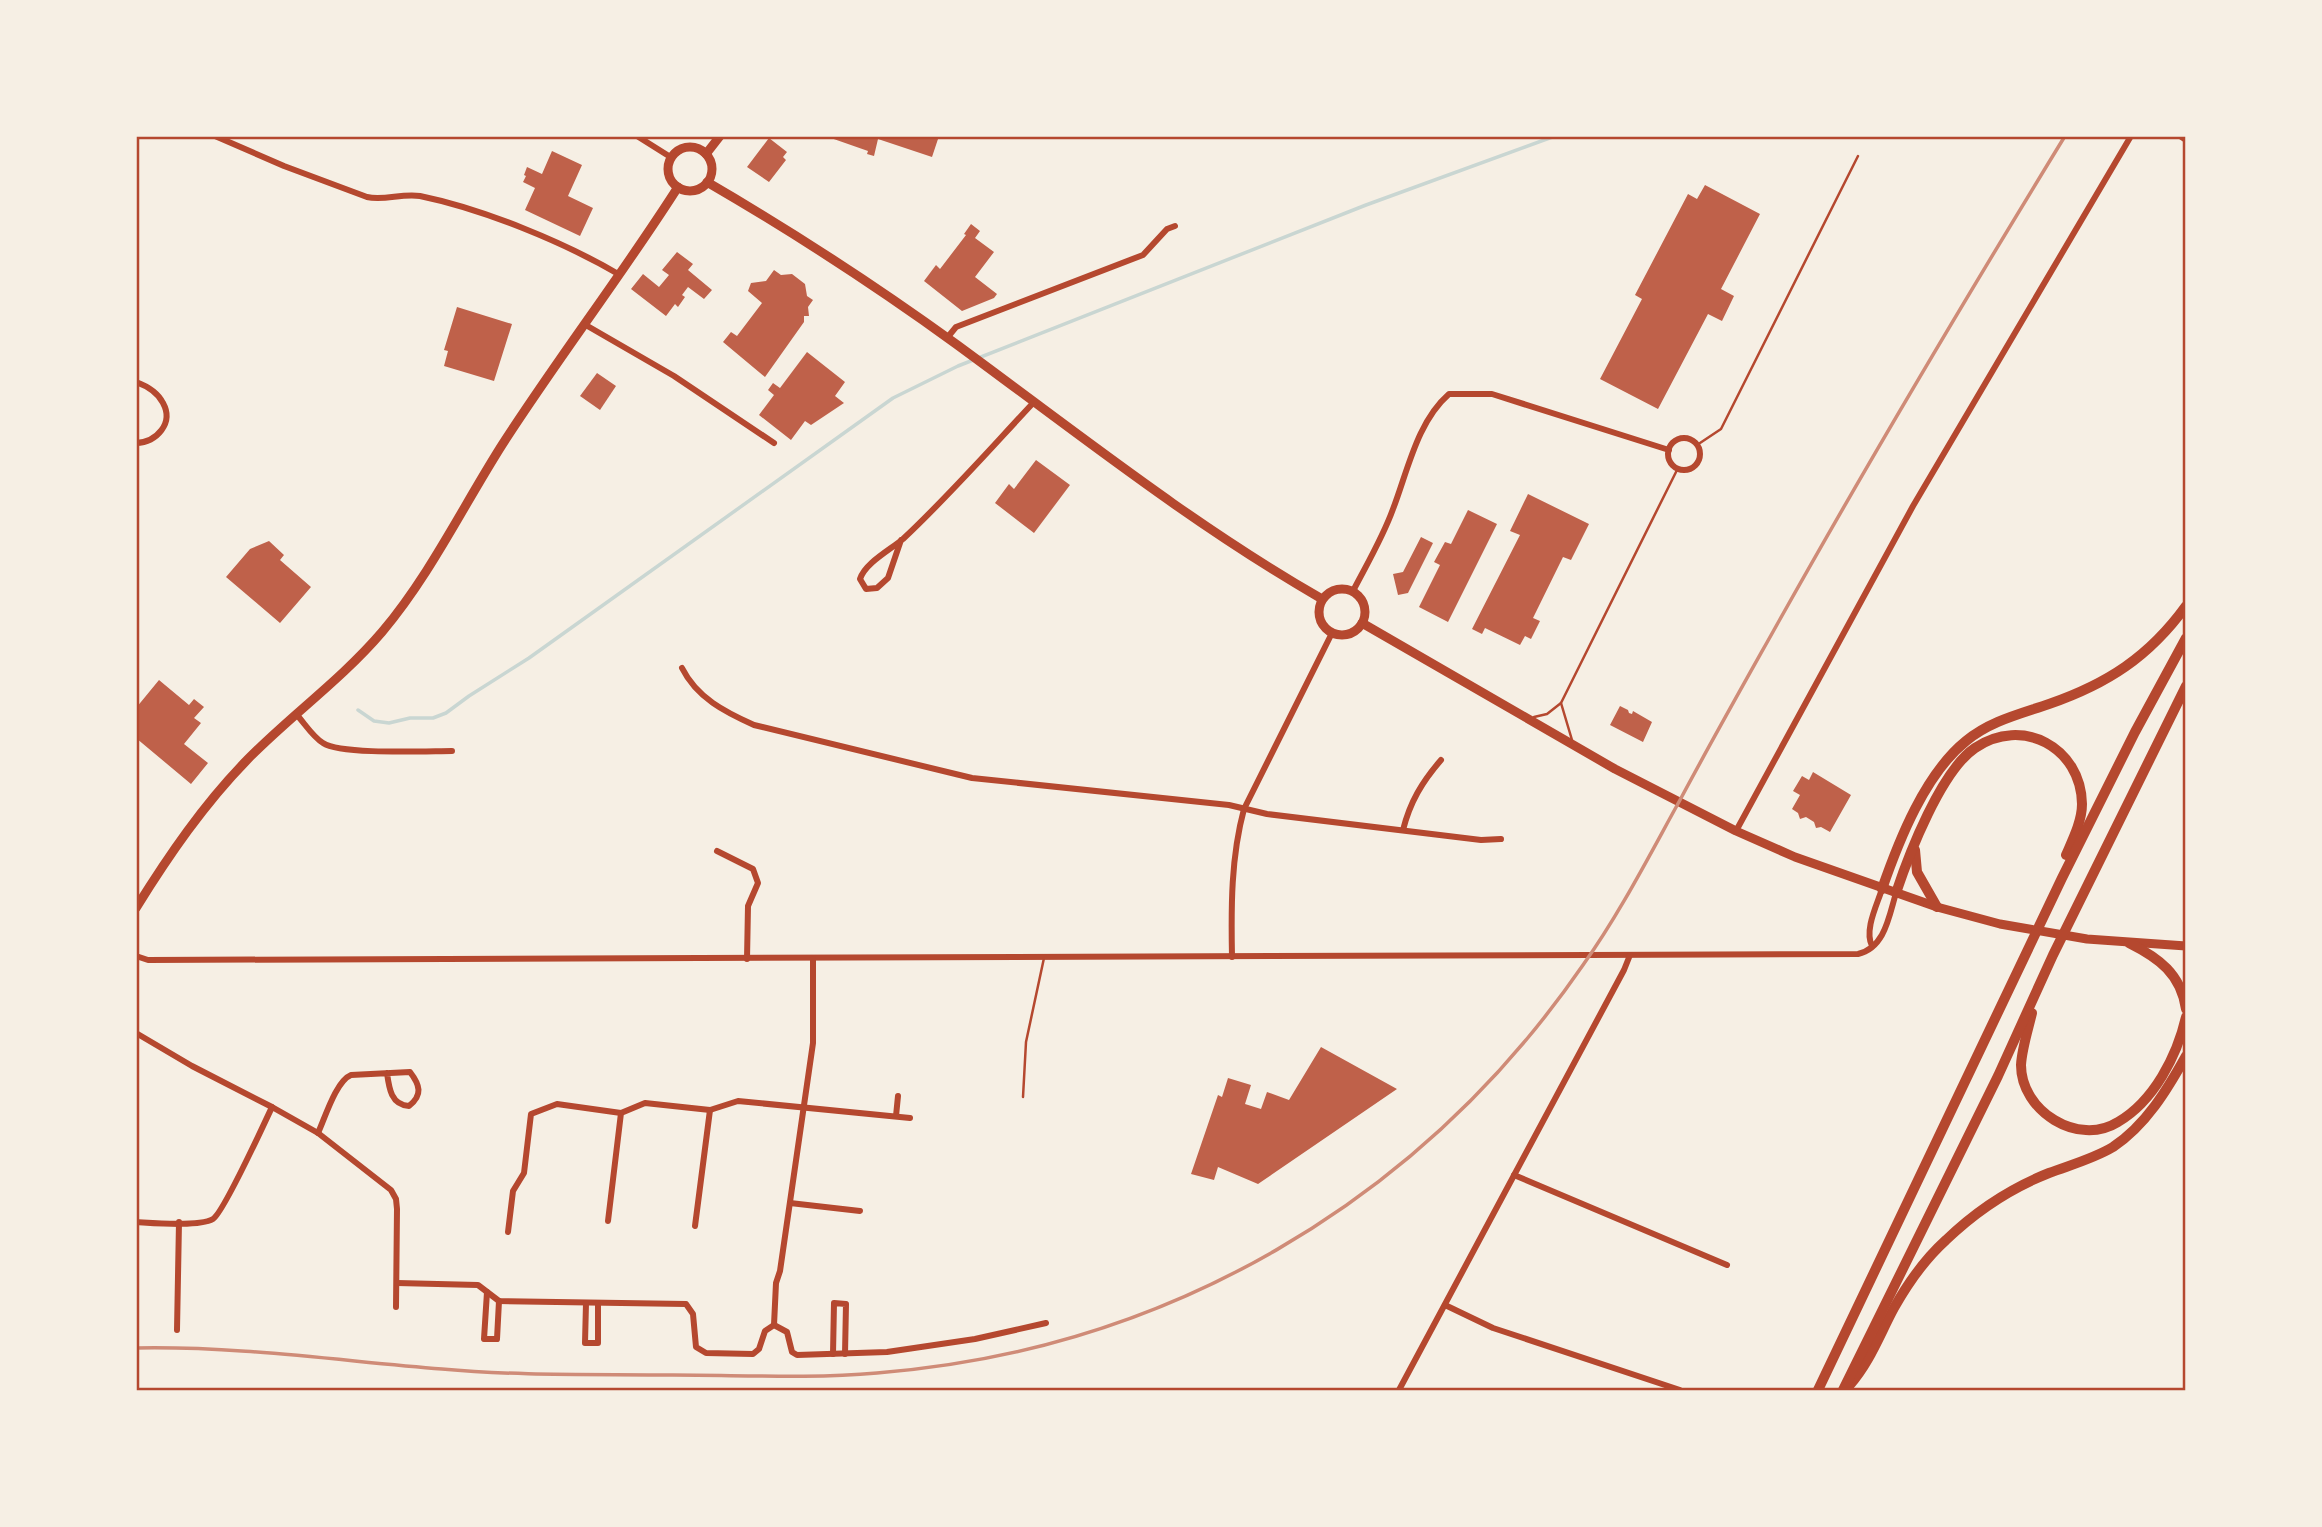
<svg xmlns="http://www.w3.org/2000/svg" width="2322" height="1527" font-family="Rubik,sans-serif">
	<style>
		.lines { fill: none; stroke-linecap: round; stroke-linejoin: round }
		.stream { stroke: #c9d6d2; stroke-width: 3.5 }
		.building { fill: #bf614a }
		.service { stroke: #b5482f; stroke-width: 2.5 }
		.minor { stroke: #b5482f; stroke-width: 6 }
		.secondary { stroke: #b5482f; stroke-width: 9 }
		.motorway { stroke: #b5482f; stroke-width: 10 }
		.rail { stroke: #cf8b77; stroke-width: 3.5 }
		.neatline { fill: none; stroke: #b5482f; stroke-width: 2.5 }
	</style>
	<rect width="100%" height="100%" fill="#f6efe4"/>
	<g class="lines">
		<!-- stream -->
		<polyline class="stream" points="358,710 374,721 389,723 410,718 433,718 446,713 469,696 529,658 893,398 958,366 1366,205 1555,136"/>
	</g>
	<!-- building -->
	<g class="building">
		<polygon points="939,136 932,157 878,139 874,156 867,154 868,151 828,137"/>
		<polygon points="769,138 787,152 783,157 786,160 769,182 747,167"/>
		<polygon points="552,151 582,165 568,196 593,208 580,236 525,210 535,188 523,182 526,176 524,175 527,167 542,174"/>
		<polygon points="1705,185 1760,214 1721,289 1734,296 1722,321 1708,314 1658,409 1600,379 1642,299 1635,295 1688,194 1697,199"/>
		<polygon points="971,224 980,231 975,238 994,252 975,277 997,294 994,298 962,311 924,281 936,265 940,269 966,235 964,234"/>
		<polygon points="677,252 693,264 688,270 712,290 704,299 688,287 682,295 685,297 678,307 675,304 666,316 631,289 643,274 659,287 669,275 662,270"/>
		<polygon points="774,270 781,275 792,274 805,284 807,296 813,300 808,307 809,316 804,316 804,322 765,377 723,342 731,332 737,336 762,303 748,291 751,283 766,281"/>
		<polygon points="457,307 512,324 494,381 444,366 448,351 444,350"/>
		<polygon points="807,352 845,382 835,396 844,403 811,425 805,421 791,440 759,415 774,395 768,390 773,383 780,388"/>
		<polygon points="597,373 616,386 600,410 580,396"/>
		<polygon points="1036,460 1070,485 1034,533 995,503 1009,484 1014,489"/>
		<polygon points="1528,494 1589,524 1571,560 1563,557 1533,618 1540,621 1531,639 1525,636 1520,645 1485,628 1482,634 1472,629 1520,535 1510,531"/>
		<polygon points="1468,510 1497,524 1448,622 1419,607 1440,565 1434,562 1445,542 1451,544"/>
		<polygon points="1421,537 1433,543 1408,593 1398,595 1393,574 1403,572"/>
		<polygon points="269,541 284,555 280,560 311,587 280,623 226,577 250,549"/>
		<polygon points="159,680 189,705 194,699 204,707 194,718 201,723 184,744 208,763 191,784 136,738 136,708"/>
		<polygon points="1620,706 1628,710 1629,713 1632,714 1633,711 1652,722 1643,742 1610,725"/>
		<polygon points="1813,772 1851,795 1830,832 1821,827 1816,828 1814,822 1806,817 1800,819 1798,813 1792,809 1800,795 1793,791 1802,776 1809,780"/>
		<polygon points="1321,1047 1397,1089 1258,1184 1218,1167 1214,1180 1191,1174 1218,1095 1222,1097 1228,1078 1251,1085 1245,1104 1261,1109 1267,1092 1289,1100"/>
	</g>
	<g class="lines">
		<!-- service -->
		<g class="service">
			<polyline points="1697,445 1721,429 1858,156"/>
			<polyline points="1561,703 1572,740"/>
			<polyline points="1534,717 1547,714 1561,703 1678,468"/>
			<polyline points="1023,1097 1026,1042 1044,958"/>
		</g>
		<!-- minor -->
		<g class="minor">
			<path d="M215,136L284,166L367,197C384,201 402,193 420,196C483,209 564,242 620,275"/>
			<polyline points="637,136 672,158"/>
			<polyline points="2180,136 2186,140"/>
			<polyline points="584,324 674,376 774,443"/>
			<polyline points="947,338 956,327 1143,255 1167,229 1175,226"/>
			<path d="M136,382C147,386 158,393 163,403C174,423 157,442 136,443"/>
			<circle cx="1684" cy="454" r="16"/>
			<path d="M901,540L888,578L877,588L866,589L860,579C865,563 890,550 903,539C949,496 991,448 1034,402"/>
			<path d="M1353,591C1367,564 1383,537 1393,509C1408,470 1417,422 1449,394H1492L1669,450"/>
			<path d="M682,668C697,698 725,712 754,725L972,778L1229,805L1267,814L1481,840L1501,839"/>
			<path d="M297,715C305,724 313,737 323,743C341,755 427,751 452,751"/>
			<path d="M1403,830C1410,802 1422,782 1441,760"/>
			<polyline points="1736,831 1913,506 2131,136"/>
			<polyline points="717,851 753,869 758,883 748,906 747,959"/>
			<path d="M1872,946C1864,930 1877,905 1882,889"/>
			<path d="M136,956L148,960L1858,954C1885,948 1889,916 1896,893"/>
			<path d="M1232,957C1231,907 1231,857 1244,809L1332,633"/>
			<polyline points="136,1033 192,1066 272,1107 318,1133 391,1190 396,1199 397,1209 396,1307"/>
			<polyline points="896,1116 898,1096"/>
			<path d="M318,1133C325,1118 336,1081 351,1075L410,1072C420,1085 423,1095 409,1106C391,1105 389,1088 387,1073"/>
			<polyline points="1514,1175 1727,1265"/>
			<polyline points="790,1203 860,1211"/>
			<polyline points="608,1221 621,1113 645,1103 710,1110 738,1101 910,1118"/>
			<path d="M136,1222C154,1223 199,1227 213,1219C223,1213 265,1122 272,1107"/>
			<polyline points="695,1226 710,1110"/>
			<polyline points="508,1232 513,1191 524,1173 531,1114 557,1104 621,1113"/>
			<polyline points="397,1283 478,1285 499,1301 686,1304 693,1314 696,1347 706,1353 753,1354 759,1349 765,1331 774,1325 787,1332 792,1352 797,1355 887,1352 975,1339 1046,1323"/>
			<polyline points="487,1292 484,1339 497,1339 499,1301"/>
			<polyline points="586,1303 585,1343 598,1343 598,1303"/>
			<polyline points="1445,1305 1493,1328 1680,1390"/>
			<polyline points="774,1325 776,1283 780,1271 813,1043 813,959"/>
			<polyline points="177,1330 179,1222"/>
			<polyline points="833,1354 834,1303 846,1304 845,1354"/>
			<polyline points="1399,1390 1624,970 1630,955"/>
		</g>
		<!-- secondary -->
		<g class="secondary">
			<circle cx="690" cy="169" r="22"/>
			<polyline points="706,154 720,136"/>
			<path d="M707,182C793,232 876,286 956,344C1076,432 1193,525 1322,599"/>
			<circle cx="1342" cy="612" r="23"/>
			<polyline points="1362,623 1615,769 1736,831 1795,857 1937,907 2000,924 2087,939 2186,946"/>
			<path d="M136,908C169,855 204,804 247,760C290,716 341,680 382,632C430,575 462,508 502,445C558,358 622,275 678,187"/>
		</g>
		<!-- motorway -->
		<g class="motorway">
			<polyline points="1915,850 1917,872 1937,907"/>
			<path d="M1882,889C1899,840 1925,774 1966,741C1990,721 2020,714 2049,704C2107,684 2149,657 2186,606"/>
			<path d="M1896,893C1909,854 1941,771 1975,748C2022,716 2081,747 2082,804C2082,821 2073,839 2066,855"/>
			<path d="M2129,943C2159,958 2181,974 2186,1009"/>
			<path d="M2032,1013C2028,1030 2022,1048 2021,1065C2021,1111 2078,1147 2118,1122C2154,1101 2177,1056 2186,1017"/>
			<path d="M1849,1386C1870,1362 1879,1336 1894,1308C1908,1283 1925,1259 1946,1240C1975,1212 2011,1188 2049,1173C2070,1165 2093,1159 2113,1147C2146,1125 2167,1090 2186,1056"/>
			<polyline points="1818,1390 2062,878 2135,732 2186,638"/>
			<polyline points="1843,1390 1998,1076 2053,955 2186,686"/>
		</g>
		<!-- rail -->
		<path class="rail" d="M136,1348C239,1346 341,1361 442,1369C518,1376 596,1374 673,1375C740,1375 809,1379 877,1373C1166,1350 1419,1203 1583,965C1620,913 1649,856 1680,800C1712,740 1746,680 1779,621C1871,457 1967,296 2065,136"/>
	</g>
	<!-- border -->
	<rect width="2322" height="1527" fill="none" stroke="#f6efe4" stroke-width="276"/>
	<rect x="138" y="138" width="2046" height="1251" class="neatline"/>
</svg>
